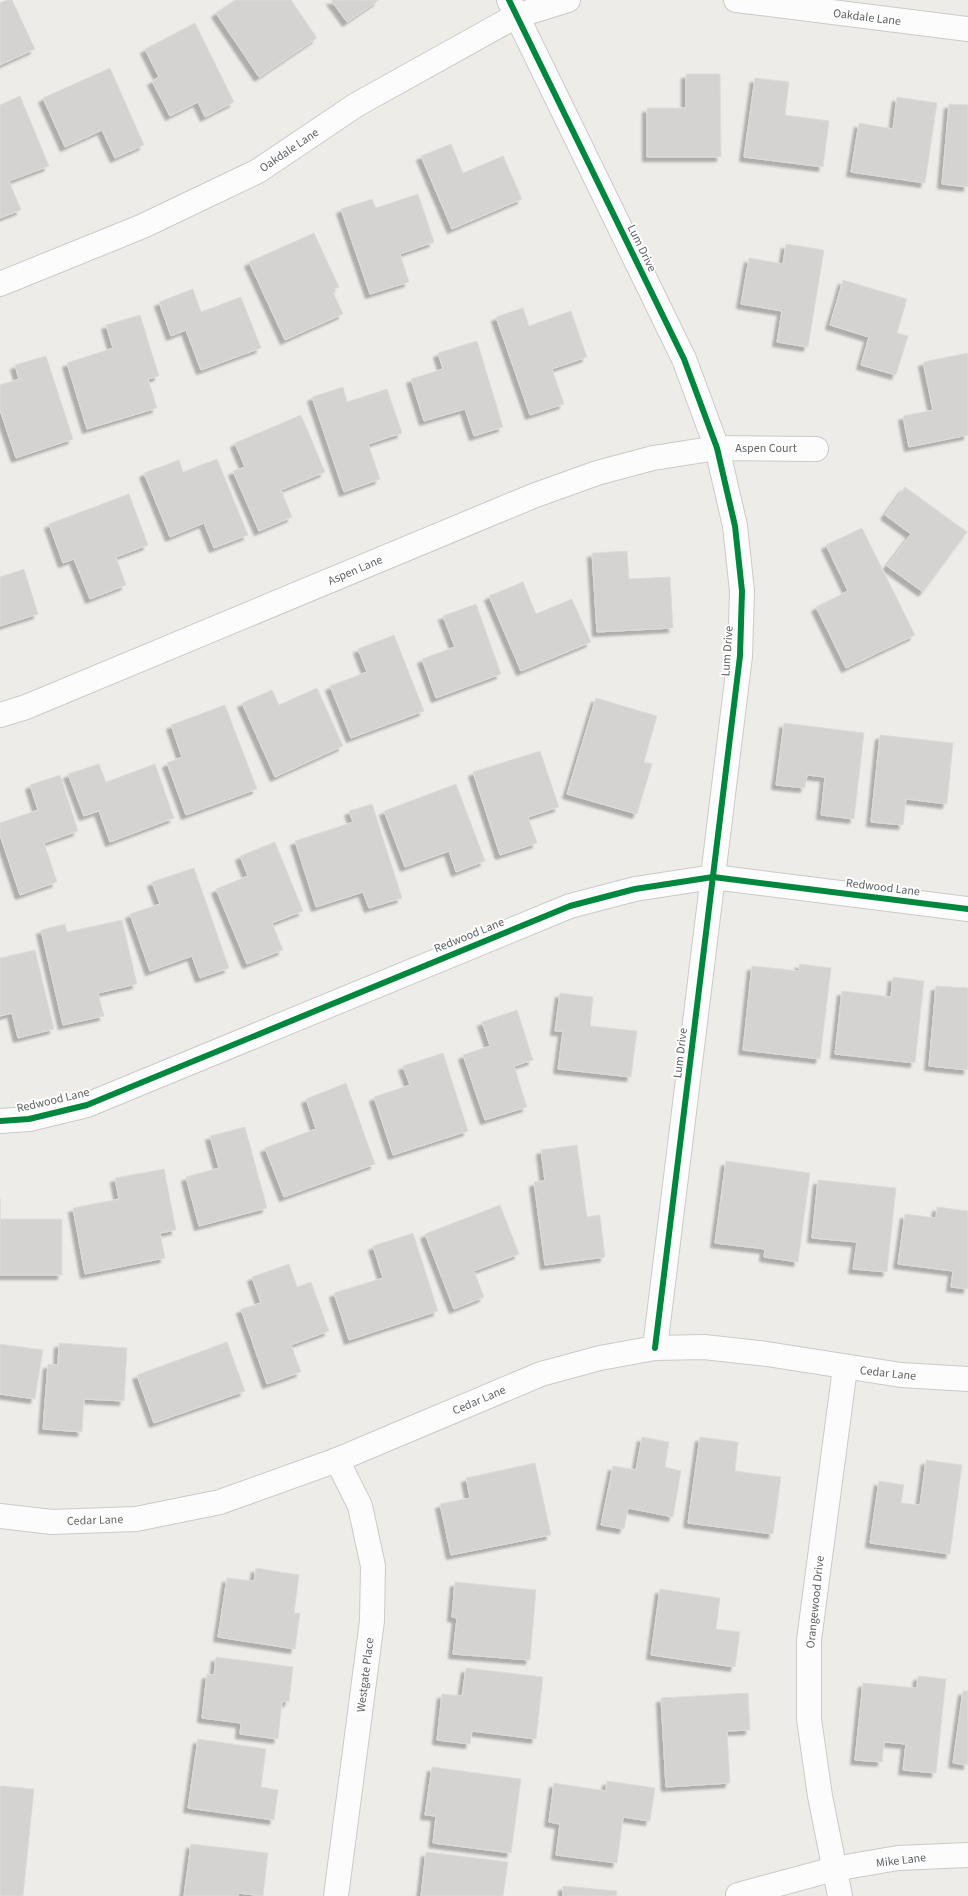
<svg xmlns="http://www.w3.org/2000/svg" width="968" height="1896" font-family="'Source Sans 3',sans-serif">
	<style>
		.building { fill: #d5d3d2; stroke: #dedcd8; filter: url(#shadow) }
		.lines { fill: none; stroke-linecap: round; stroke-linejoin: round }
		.minor-casing { stroke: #cbcac9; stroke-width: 26 }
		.minor { stroke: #fcfcfc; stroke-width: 24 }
		.cycleway-casing { stroke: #fff; stroke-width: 9 }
		.cycleway { stroke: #00873e; stroke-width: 6 }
		.labels { text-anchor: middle; stroke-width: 4; stroke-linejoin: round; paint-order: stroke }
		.street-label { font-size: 12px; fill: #5f6366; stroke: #fff }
	</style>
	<defs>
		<filter id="shadow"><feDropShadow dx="-4.5" dy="4.5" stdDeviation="1" flood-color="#0004"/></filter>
	</defs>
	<rect width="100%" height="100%" fill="#eeece9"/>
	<!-- building -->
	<g class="building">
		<polygon points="7,0 12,0 35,49 0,65 0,3"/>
		<polygon points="235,0 291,0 317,38 259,77 216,13"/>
		<polygon points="331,0 379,0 347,22"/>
		<polygon points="195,23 234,102 205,117 198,102 170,116 152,81 159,77 145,49"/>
		<polygon points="110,68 144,145 115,158 102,130 65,147 43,98"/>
		<polygon points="686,74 720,74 721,157 647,157 647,108 686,108"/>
		<polygon points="755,78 789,82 785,115 829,121 823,167 744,157"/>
		<polygon points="20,96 49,166 9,181 21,210 0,218 0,105"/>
		<polygon points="897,97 937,103 925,183 851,172 859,123 893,129"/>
		<polygon points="949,104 968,105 968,187 942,184"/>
		<polygon points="451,144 463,173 503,156 522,199 452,229 421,156"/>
		<polygon points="418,194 434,242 400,254 409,282 370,294 341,209 372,199 376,208"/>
		<polygon points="314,233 339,287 332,290 343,314 285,340 249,262"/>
		<polygon points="786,244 824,250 808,347 777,342 782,311 741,304 749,258 783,264"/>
		<polygon points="843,280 907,299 897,333 908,336 896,375 861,365 869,337 830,325"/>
		<polygon points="193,289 201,312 241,297 261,348 201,370 186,330 171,336 159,302"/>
		<polygon points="523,308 529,326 571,311 587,357 552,369 564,404 530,415 496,317"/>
		<polygon points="140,315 159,376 148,379 157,408 87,429 67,363 113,348 106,325"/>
		<polygon points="477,341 503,427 474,436 465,409 424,421 411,379 443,369 438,353"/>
		<polygon points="968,353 968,435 909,447 903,416 933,410 923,362"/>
		<polygon points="46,356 73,439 16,458 0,410 0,385 19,379 15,365"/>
		<polygon points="343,387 347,402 387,389 402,433 368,444 380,479 344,492 312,397"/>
		<polygon points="301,415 325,472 281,490 292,517 259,531 233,471 245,467 235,443"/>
		<polygon points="217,459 248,535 214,548 204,523 170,537 144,473 179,460 183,472"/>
		<polygon points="905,487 967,532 923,592 887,566 911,534 885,515"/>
		<polygon points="129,494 148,545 116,557 126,585 90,599 74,559 63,563 49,524"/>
		<polygon points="862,528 915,635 846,668 816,607 848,591 826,545"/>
		<polygon points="627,551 629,579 670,577 673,628 597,632 592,553"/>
		<polygon points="24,569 38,614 0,626 0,577"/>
		<polygon points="523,582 536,614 572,599 591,642 521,671 489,596"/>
		<polygon points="476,604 501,674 436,698 422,659 455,647 443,616"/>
		<polygon points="394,635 424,711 351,738 330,686 367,672 358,649"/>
		<polygon points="317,688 343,746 275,777 242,703 272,690 279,705"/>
		<polygon points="596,698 657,716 644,762 652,764 637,814 567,794"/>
		<polygon points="225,705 257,789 186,815 167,763 182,757 171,725"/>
		<polygon points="784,723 864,733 854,819 821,815 825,777 807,775 805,788 776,785"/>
		<polygon points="880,735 953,743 947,804 906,799 903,825 871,822"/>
		<polygon points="540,751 559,807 528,817 537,843 500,855 473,772"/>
		<polygon points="99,764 106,782 155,764 174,818 110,842 99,811 84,816 68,774"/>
		<polygon points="60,775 78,831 44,843 57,882 20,895 0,835 0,823 38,810 30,785"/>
		<polygon points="456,784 485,861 456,872 449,851 405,867 384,811"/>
		<polygon points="372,804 402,898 369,908 363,892 316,907 295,841 353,822 349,811"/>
		<polygon points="275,842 303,911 272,923 283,950 247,964 216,889 248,876 240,856"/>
		<polygon points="194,868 229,968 200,978 192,956 150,971 130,914 160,904 152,882"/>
		<polygon points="122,920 137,984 98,993 104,1016 63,1025 41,930 65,924 67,932"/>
		<polygon points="35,950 54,1029 18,1038 12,1013 0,1016 0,958"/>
		<polygon points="799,964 831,968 820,1059 743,1050 752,966 800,971"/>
		<polygon points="893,977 924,981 915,1063 835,1054 842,991 891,997"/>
		<polygon points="936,986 968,988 968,1070 929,1066"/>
		<polygon points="560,993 593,997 590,1026 637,1031 631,1077 558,1069 563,1031 555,1031"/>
		<polygon points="517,1010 533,1060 514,1066 527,1107 485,1120 463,1055 490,1046 482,1022"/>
		<polygon points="443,1053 468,1131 393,1155 374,1097 410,1085 403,1066"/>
		<polygon points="346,1083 375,1164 284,1197 265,1148 316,1129 306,1099"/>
		<polygon points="245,1127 267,1208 199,1226 186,1177 219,1168 210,1136"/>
		<polygon points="577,1145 587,1217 600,1215 605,1257 545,1265 534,1182 545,1181 541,1150"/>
		<polygon points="726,1161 810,1173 798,1262 764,1257 765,1249 715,1243"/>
		<polygon points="164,1169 176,1230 160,1233 165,1258 85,1274 73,1208 119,1199 115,1178"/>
		<polygon points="818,1180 896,1188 887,1272 853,1269 857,1242 812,1238"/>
		<polygon points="0,1198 0,1219 62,1219 62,1275 0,1275"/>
		<polygon points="500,1205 519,1254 474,1271 484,1297 454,1309 425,1234"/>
		<polygon points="937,1207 968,1211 968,1289 951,1287 953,1271 898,1264 905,1214 936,1218"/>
		<polygon points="413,1233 438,1311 349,1340 334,1293 383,1278 373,1246"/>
		<polygon points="289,1264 297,1287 311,1282 329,1331 291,1345 301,1372 267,1384 241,1309 261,1303 252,1277"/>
		<polygon points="227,1342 245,1391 154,1423 137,1375"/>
		<polygon points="59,1343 127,1348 124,1401 84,1399 82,1432 43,1429 48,1364 58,1365"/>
		<polygon points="0,1344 43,1350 35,1399 0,1394"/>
		<polygon points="642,1437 669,1442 665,1467 681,1471 673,1517 628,1508 624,1529 601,1525 613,1466 636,1470"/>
		<polygon points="700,1437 738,1442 735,1471 781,1477 773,1534 688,1523"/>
		<polygon points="926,1460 962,1465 950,1554 870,1543 879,1481 904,1485 901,1503 920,1505"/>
		<polygon points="535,1463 551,1535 451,1555 440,1504 470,1498 466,1478"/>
		<polygon points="256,1568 299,1575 294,1613 300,1613 295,1649 218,1637 227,1578 254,1581"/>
		<polygon points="455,1582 536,1590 530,1660 453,1654 457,1618 452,1617"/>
		<polygon points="660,1589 720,1598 716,1629 740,1632 735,1667 651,1655"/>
		<polygon points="216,1657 293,1667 289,1702 282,1701 278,1739 240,1734 241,1723 202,1718 207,1674 214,1675"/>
		<polygon points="466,1668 543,1677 536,1739 472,1731 470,1744 437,1740 442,1694 462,1696"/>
		<polygon points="918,1676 946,1679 936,1773 903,1770 906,1744 884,1742 882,1762 855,1760 863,1683 917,1688"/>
		<polygon points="963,1691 968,1691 968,1765 953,1763"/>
		<polygon points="748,1693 750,1730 727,1731 730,1783 666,1787 661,1698"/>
		<polygon points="198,1739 266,1749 261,1787 278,1790 274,1820 188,1808"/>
		<polygon points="432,1767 521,1779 511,1853 433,1843 436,1816 425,1815"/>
		<polygon points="607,1781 655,1788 650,1821 623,1817 617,1863 556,1855 560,1824 549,1822 554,1783 606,1791"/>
		<polygon points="0,1786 34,1789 23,1896 0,1896"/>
		<polygon points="191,1844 268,1853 263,1896 238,1893 238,1896 184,1896"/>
		<polygon points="426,1852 508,1862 503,1896 421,1896"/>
		<polygon points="563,1886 617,1891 616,1896 563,1896"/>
	</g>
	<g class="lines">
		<!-- minor casing -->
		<g class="minor-casing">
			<g id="minor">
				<polyline points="509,0 684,359 717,448 735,526 742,591 740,656 655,1348"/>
				<polyline points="736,0 968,29"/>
				<polyline points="0,284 143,226 258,171 356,105 516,16 568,0"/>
				<polyline points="0,715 26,707 533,496 597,473 653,458 717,448 816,449"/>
				<polyline points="0,1121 29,1119 87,1105 570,906 635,889 713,877 968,909"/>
				<polyline points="0,1516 52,1522 136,1519 220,1502 337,1460 541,1374 600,1358 655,1348 704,1347 767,1354 901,1375 968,1379"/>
				<polyline points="738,1895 834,1869 898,1858 968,1855"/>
				<polyline points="336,1896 372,1621 373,1566 360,1506 337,1460"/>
				<polyline points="840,1896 820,1796 809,1719 809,1640 845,1368"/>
			</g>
		</g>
		<!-- minor -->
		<use href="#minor" class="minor"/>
		<!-- cycleway casing -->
		<g class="cycleway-casing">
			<g id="cycleway">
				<polyline points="509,0 684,359 717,448 735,526 742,591 740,656 655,1348"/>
				<polyline points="0,1121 29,1119 87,1105 570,906 635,889 713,877 968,909"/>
			</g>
		</g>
		<!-- cycleway -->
		<use href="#cycleway" class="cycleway"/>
	</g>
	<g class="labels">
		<!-- street labels -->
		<g class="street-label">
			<text transform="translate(867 17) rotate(7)" y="4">Oakdale Lane</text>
			<text transform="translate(289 150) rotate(-34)" y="4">Oakdale Lane</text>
			<text transform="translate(642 248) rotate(64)" y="4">Lum Drive</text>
			<text x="766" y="452">Aspen Court</text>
			<text transform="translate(355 570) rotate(-23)" y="4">Aspen Lane</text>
			<text transform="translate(727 651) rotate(-86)" y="4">Lum Drive</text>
			<text transform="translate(883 887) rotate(7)" y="4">Redwood Lane</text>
			<text transform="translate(469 935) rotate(-22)" y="4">Redwood Lane</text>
			<text transform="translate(680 1053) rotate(-83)" y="4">Lum Drive</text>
			<text transform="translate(53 1100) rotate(-13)" y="4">Redwood Lane</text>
			<text transform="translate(888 1373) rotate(6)" y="4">Cedar Lane</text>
			<text transform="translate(479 1400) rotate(-23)" y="4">Cedar Lane</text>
			<text transform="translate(95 1520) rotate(-2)" y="4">Cedar Lane</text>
			<text transform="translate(815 1602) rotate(-84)" y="4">Orangewood Drive</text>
			<text transform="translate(365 1675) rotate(-83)" y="4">Westgate Place</text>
			<text transform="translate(901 1860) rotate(-7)" y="4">Mike Lane</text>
		</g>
	</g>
</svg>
